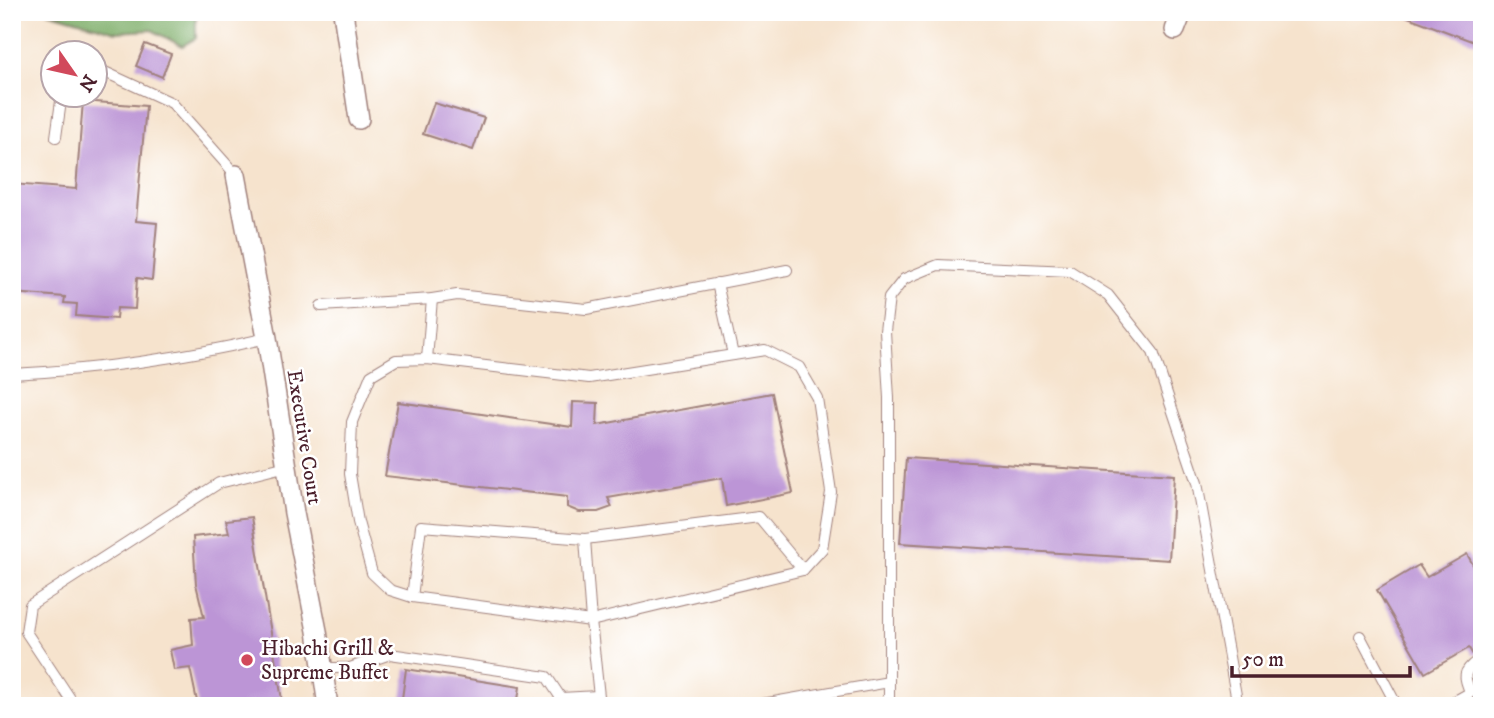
<svg xmlns="http://www.w3.org/2000/svg" width="1494" height="718" font-family="'IM FELL DW Pica',serif">
	<style>
		.forest { fill: #7dad68; stroke: #64664a; stroke-width: 2 }
		.building { fill: #bc95d6 }
		.lines { fill: none; stroke-linecap: round; stroke-linejoin: round }
		.lane-casing { stroke: #a0817c; stroke-width: 12 }
		.street-casing { stroke: #a0817c; stroke-width: 22 }
		.lane { stroke: #fff; stroke-width: 10 }
		.street { stroke: #fff; stroke-width: 19 }
		.poi-dot { fill: #d1495b; stroke: #fff; stroke-width: 2.5 }
		.labels { text-anchor: middle; stroke-width: 5; stroke-linejoin: round; paint-order: stroke }
		.street-label { font-size: 21px; fill: #4a1f2b; stroke: #fff }
		.poi-label { font-size: 21px; fill: #4a1f2b; stroke: #fff; text-anchor: start }
	</style>
	<rect width="100%" height="100%" fill="#fff"/>
	<filter id="ink" filterUnits="userSpaceOnUse"><feTurbulence type="fractalNoise" baseFrequency=".0143" numOctaves="2"/><feDisplacementMap in="SourceGraphic" scale="14" xChannelSelector="R" yChannelSelector="G"/><feConvolveMatrix kernelMatrix="1 2 1 2 8 2 1 2 1" color-interpolation-filters="sRGB"/></filter>
	<filter id="wash" filterUnits="userSpaceOnUse"><feTurbulence type="fractalNoise" baseFrequency=".00686" numOctaves="4" result="noise"/><feDisplacementMap in="SourceGraphic" scale="28" xChannelSelector="R" yChannelSelector="G"/><feGaussianBlur stdDeviation="1.57" result="paint"/><feColorMatrix in="noise" values="0 0 0 0 0 0 0 0 0 0 0 0 0 0 0 0 0 1.4 0 .05"/><feComposite in="paint" operator="in"/></filter>
	<g filter="url(#wash)">
		<rect width="100%" height="100%" fill="#f6e3cd"/>
		<!-- forest -->
		<polygon class="forest" points="48,12 196,12 196,38 182,46 152,30 116,32"/>
		<g id="blocks">
			<!-- building -->
			<g class="building">
				<polygon points="1401,12 1482,12 1482,45 1400,14"/>
				<polygon points="145,44 171,54 162,77 136,66"/>
				<polygon points="83,101 146,106 136,221 157,223 152,280 137,278 135,309 117,308 116,319 76,316 77,304 64,303 65,297 12,293 12,184 76,189"/>
				<polygon points="434,103 484,118 473,150 423,134"/>
				<polygon points="772,393 793,493 726,506 722,478 608,498 612,507 598,512 579,512 567,507 567,497 385,476 398,402 572,427 573,402 598,403 597,425"/>
				<polygon points="906,458 1174,475 1169,560 900,543"/>
				<polygon points="252,517 283,706 198,706 190,668 174,670 170,650 193,645 191,618 204,617 196,584 193,537 229,533 226,520"/>
				<polygon points="1467,554 1482,581 1482,655 1477,654 1473,655 1469,648 1425,673 1377,590 1419,565 1427,577"/>
				<polygon points="406,669 520,687 517,706 401,706"/>
			</g>
		</g>
	</g>
	<g filter="url(#ink)">
		<use href="#blocks" fill-opacity="0" stroke="#a0817c" stroke-width="2"/>
		<g class="lines">
			<!-- lane casing -->
			<g class="lane-casing">
				<g id="lane">
					<polyline points="94,67 172,103 236,175"/>
					<polyline points="56,137 62,94"/>
					<polyline points="717,283 733,355"/>
					<polyline points="321,306 432,299 457,295 586,309 787,270"/>
					<polygon points="765,350 799,367 817,398 831,492 822,549 803,570 591,621 412,597 390,590 372,573 358,522 350,474 352,422 371,375 396,360 427,359 589,378"/>
					<polyline points="427,359 432,299"/>
					<path d="M12,374C98,370 183,358 267,338"/>
					<polyline points="585,539 759,517 803,570"/>
					<polyline points="412,597 421,526 585,539 591,621 600,706"/>
					<polyline points="1360,636 1397,706"/>
					<polyline points="323,668 350,668 390,654 547,677 561,698 559,706"/>
					<path d="M1470,692C1464,676 1462,672 1477,661"/>
					<polyline points="561,698 598,696"/>
					<polyline points="75,706 26,632 30,605 219,483 287,466"/>
					<polyline points="750,706 889,682"/>
					<polyline points="889,706 889,398 885,331 889,298 904,279 938,265 1070,271 1108,295 1153,352 1197,483 1238,706"/>
					<polyline points="1446,706 1482,686"/>
				</g>
			</g>
			<!-- street casing -->
			<g class="street-casing">
				<g id="street">
					<polyline points="343,12 359,119"/>
					<polyline points="1175,30 1182,12"/>
					<polyline points="236,175 267,338 294,513 317,631 328,706"/>
				</g>
			</g>
			<!-- lane -->
			<use href="#lane" class="lane"/>
			<!-- street -->
			<use href="#street" class="street"/>
		</g>
	</g>
	<!-- markers -->
	<circle class="poi-dot" cx="247" cy="660" r="7"/>
	<g class="labels">
		<!-- street labels -->
		<g class="street-label">
			<text transform="translate(305 437) rotate(81)" y="7">Executive Court</text>
		</g>
		<!-- poi labels -->
		<g class="poi-label">
			<text x="261" y="655">Hibachi Grill &amp;<tspan x="261" dy="24">Supreme Buffet</tspan></text>
		</g>
	</g>
	<!-- margin -->
	<rect width="1494" height="718" fill="none" stroke="#fff" stroke-width="42"/>
	<!-- north arrow -->
	<g transform="translate(74 74) rotate(124)"><circle r="33" fill="#ffffff" stroke="#b7a5aa" stroke-width="2"/>
	<path d="M0-5L12 26L0 18L-12 26Z" fill="#d1495b"/>
	<text y="-10" font-size="19" font-weight="bold" text-anchor="middle" fill="#4a1f2b">N</text>
	</g>
	<!-- scale -->
	<path d="M1232 666v10h178v-10" fill="none" stroke="#4a1f2b" stroke-width="3.5"/>
	<text x="1242" y="666" font-size="21" fill="#4a1f2b" stroke="#ffffff" stroke-width="5" paint-order="stroke">50 m</text>
</svg>
